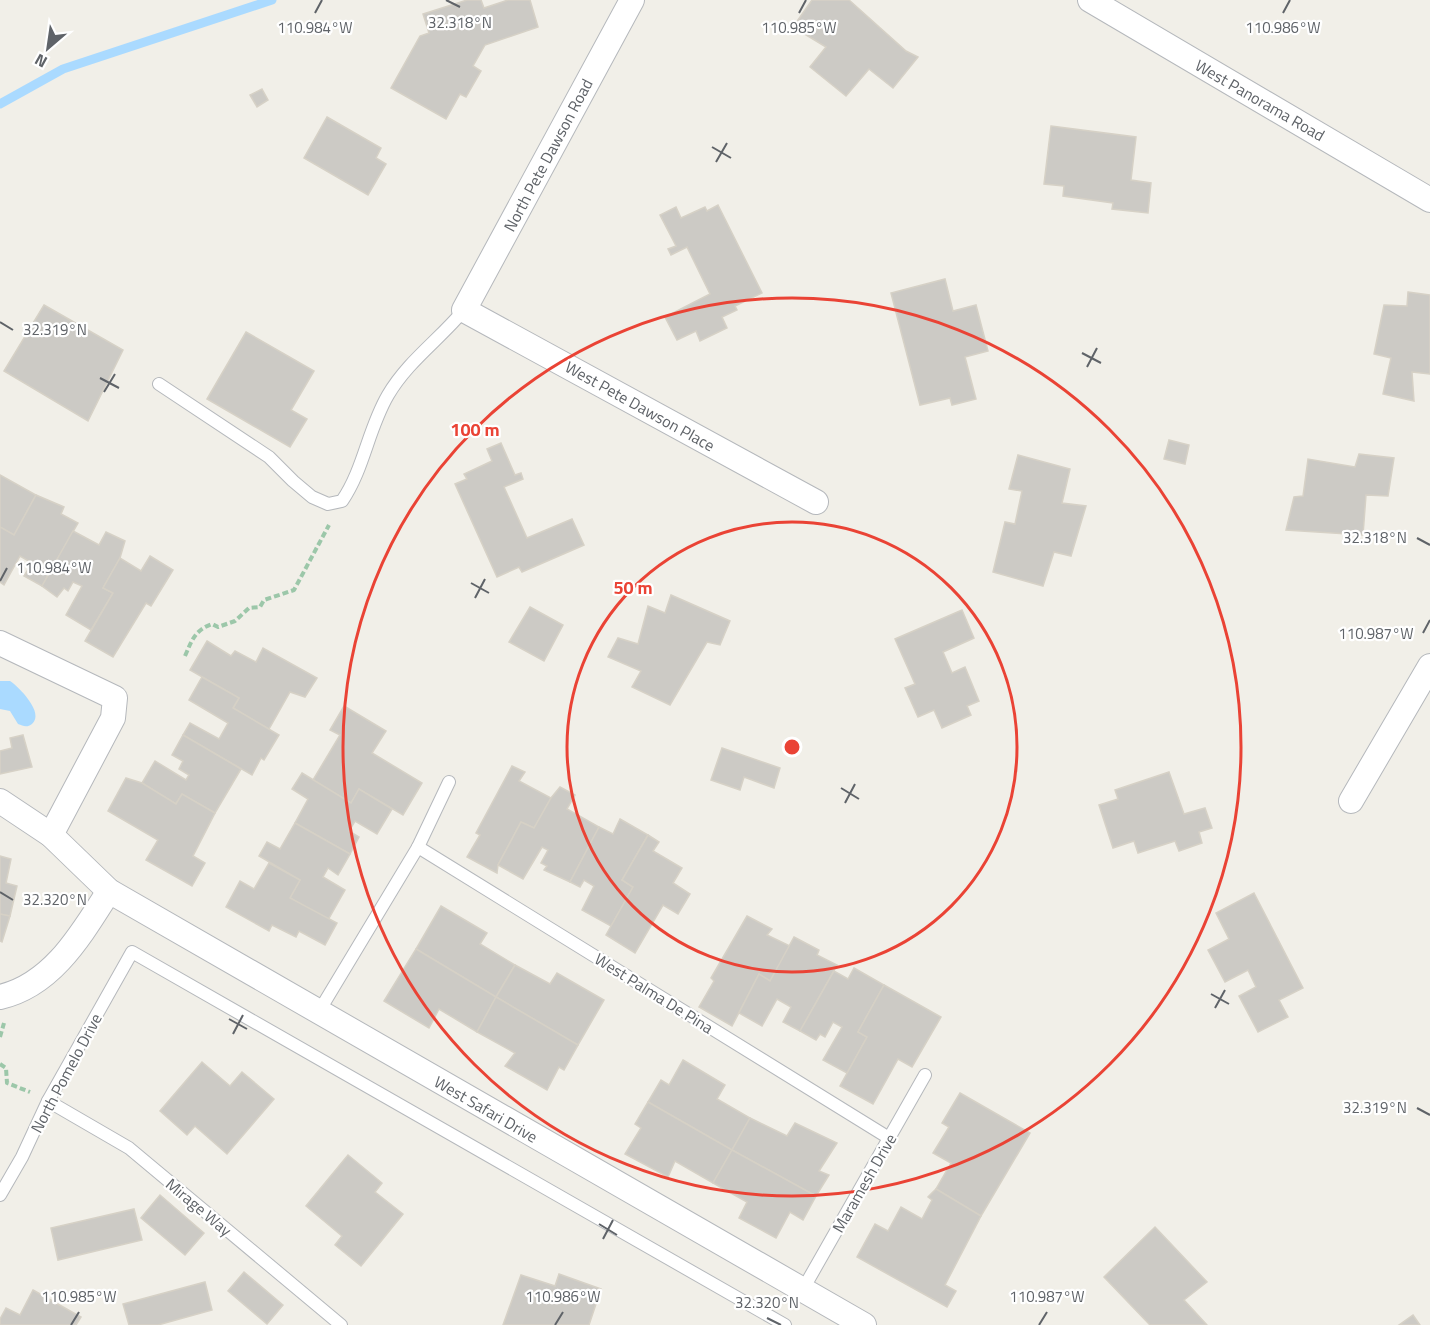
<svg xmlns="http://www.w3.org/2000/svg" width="1430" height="1325" font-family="'Titillium Web',sans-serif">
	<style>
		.water { fill: #aadaff }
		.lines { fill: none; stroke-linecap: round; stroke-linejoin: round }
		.stream { stroke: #aadaff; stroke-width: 9 }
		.building { fill: #cccac5; stroke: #d6d1c6; stroke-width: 1.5 }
		.lane-casing { stroke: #b5b8bc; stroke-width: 14 }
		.street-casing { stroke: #b5b8bc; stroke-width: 26 }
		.path { stroke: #9cc7a9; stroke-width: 4; stroke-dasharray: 6 3; stroke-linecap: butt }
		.lane { stroke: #fff; stroke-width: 12 }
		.street { stroke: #fff; stroke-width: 24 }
		.ticks { fill: none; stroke: #5f6368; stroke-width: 2 }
		.ring { fill: none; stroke: #ea4335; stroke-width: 3 }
		.labels { text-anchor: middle; stroke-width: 4.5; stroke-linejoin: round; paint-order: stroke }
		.street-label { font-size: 16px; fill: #5f6368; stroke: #fff }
		.ticks-label { font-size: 15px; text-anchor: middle; fill: #5f6368; stroke: #fff; stroke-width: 4.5; stroke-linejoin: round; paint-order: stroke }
		.centre { fill: #ea4335; stroke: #fff; stroke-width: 3 }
		.ring-label { font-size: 18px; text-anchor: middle; font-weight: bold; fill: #ea4335; stroke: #fff; stroke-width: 4.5; stroke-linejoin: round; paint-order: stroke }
	</style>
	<rect width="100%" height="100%" fill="#f1efe8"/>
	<!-- water -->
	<path class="water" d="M0,681H10C19,687 45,713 32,724C27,728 23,726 18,724L10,711L0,709Z"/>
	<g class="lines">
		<!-- stream -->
		<polyline class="stream" points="0,104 63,69 272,0"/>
	</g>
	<!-- building -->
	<g class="building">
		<polygon points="467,0 481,0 484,8 508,0 530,0 538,27 485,45 473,66 481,71 466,97 460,94 446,119 391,88 420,36 429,33 423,14"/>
		<polygon points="812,0 849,0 906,51 918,57 893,88 869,69 846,96 810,67 826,47 793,27"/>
		<polygon points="262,89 268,100 257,107 250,95"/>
		<polygon points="327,117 381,148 376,158 386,164 368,195 304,158"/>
		<polygon points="1051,126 1136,137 1131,180 1151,183 1148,213 1112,209 1113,203 1063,196 1064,186 1044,184"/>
		<polygon points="718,205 762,293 735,306 737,310 722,317 727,328 700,341 696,331 677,340 665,317 710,294 687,247 671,255 668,249 676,246 660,215 676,207 681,218 705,207 707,211"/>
		<polygon points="945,279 953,311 976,305 988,351 965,357 976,399 952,405 950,398 920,405 891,293"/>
		<polygon points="1408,292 1430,295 1430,374 1412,372 1414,401 1383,394 1391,358 1374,354 1384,305 1407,306"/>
		<polygon points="44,305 123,350 88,421 4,371"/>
		<polygon points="246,332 314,371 291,410 307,419 290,447 207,399"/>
		<polygon points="1169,440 1189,445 1185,464 1164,459"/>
		<polygon points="501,443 515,475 521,473 523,479 504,487 527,538 572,519 584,545 522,572 519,567 497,577 455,484 467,479 464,474 492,461 487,449"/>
		<polygon points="1359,454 1394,458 1388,496 1366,495 1363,535 1286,530 1294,497 1303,496 1308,459 1355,467"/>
		<polygon points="1018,455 1070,469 1062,503 1086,506 1071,556 1054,552 1043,586 993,572 1005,522 1015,524 1022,491 1009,489"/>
		<polygon points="0,475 36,495 14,535 0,527"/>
		<polygon points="36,495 64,507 61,514 78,523 42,586 24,576 32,563 20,556 4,585 0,582 0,527 14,535"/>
		<polygon points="73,531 99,545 106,532 125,541 120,558 103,588 113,593 91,630 66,615 82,586 73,582 68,591 64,588 57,597 42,586"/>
		<polygon points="150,556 173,570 151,606 146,603 113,657 85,641 113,593 103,588 120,558 141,571"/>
		<polygon points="671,595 730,621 720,645 707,642 670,705 632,687 641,671 608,657 618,638 638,644 648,606 665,613"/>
		<polygon points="530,607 563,625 544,661 509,642"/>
		<polygon points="962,610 974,638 943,652 952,673 965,667 979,701 967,706 971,715 942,728 934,710 918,717 905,688 915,684 895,639"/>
		<polygon points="207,641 231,656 235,651 256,662 263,648 317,678 305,697 290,692 269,729 233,708 239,698 190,670"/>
		<polygon points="202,677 239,698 233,708 279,735 264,760 261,758 252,775 183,735 190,723 219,739 228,723 189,700"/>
		<polygon points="344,706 386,731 372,753 422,783 403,815 359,789 351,803 313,780 340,735 330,730"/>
		<polygon points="23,735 32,767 0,774 0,751 12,748 10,738"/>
		<polygon points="183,735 241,769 215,813 182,794 176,804 142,783 155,761 186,780 189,775 179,769 183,761 172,755"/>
		<polygon points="722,748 780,768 774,788 744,777 740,790 711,780"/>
		<polygon points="512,766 525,772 519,781 551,798 534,828 521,822 498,865 497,873 467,857 480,835 476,833"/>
		<polygon points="1169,772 1184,814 1205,808 1212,828 1199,832 1202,843 1179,851 1175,841 1138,853 1134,841 1113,848 1099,805 1118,799 1115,790"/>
		<polygon points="302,773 351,803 359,789 392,809 377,834 355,821 349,831 359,837 350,854 295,823 308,799 292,789"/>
		<polygon points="126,778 142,783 176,804 182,794 215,813 193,856 205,863 192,886 146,860 158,840 108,811"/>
		<polygon points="560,787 575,795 567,809 599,827 570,882 544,870 547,866 541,863 548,850 542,847 523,879 498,865 521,822 534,828 551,798"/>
		<polygon points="620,819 648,835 622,880 633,887 611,926 582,910 594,886 584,880 580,887 570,882 599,827 613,834"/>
		<polygon points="295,823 350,854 338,875 328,868 323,877 345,890 328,920 290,898 300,880 259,856 267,842 280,849"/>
		<polygon points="648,835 659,842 653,851 682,868 673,883 690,894 678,914 663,905 635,953 606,935 633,887 622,880"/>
		<polygon points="0,856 11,859 6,883 17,886 10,916 0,914"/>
		<polygon points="269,863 300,880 290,898 337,923 325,945 299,931 296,937 272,925 269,931 226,907 240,881 254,889"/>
		<polygon points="1254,893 1303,988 1279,1000 1288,1017 1258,1032 1239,996 1256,987 1248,970 1225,982 1208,950 1229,939 1216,913"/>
		<polygon points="441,906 487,933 480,944 515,965 496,997 416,949"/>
		<polygon points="0,914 10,916 2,942 0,941"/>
		<polygon points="747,916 772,929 767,935 790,946 770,981 759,974 732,1026 699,1007 714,981 711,978"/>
		<polygon points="794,937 819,950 817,955 837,965 800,1031 783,1022 791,1007 777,999 762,1026 739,1013 759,974 770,981"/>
		<polygon points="416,949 496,997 477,1032 439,1009 429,1028 384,1001"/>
		<polygon points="515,965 550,984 557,973 604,1000 578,1045 496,997"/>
		<polygon points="854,968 884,985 858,1032 867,1037 847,1073 823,1060 842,1027 833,1022 825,1037 820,1034 816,1040 800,1031 834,971 848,979"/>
		<polygon points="884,985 941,1017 912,1067 898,1059 873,1104 840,1086 867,1037 858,1032"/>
		<polygon points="496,997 578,1045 564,1070 559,1067 547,1090 505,1066 515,1053 477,1032"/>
		<polygon points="683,1060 725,1085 717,1099 750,1118 732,1150 648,1102 661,1080 669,1085"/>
		<polygon points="202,1062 230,1086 242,1072 274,1099 227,1154 195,1126 187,1135 160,1111"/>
		<polygon points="960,1093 1030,1133 981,1216 936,1189 951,1163 933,1153 949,1127 942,1123"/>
		<polygon points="648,1102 732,1150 713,1183 675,1161 668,1177 625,1154 641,1128 635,1124"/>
		<polygon points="750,1118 787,1136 795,1123 837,1143 819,1171 829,1175 816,1196 732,1150"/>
		<polygon points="732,1150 816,1196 803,1220 790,1212 776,1238 739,1218 747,1202 713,1183"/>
		<polygon points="348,1155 382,1183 375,1192 403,1214 361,1266 335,1245 342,1236 306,1206"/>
		<polygon points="936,1189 981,1216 945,1285 956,1291 947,1307 857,1257 875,1224 888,1231 901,1207 922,1219 932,1200 928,1197"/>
		<polygon points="160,1195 204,1233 185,1255 141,1218"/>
		<polygon points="134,1209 142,1240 58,1260 51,1228"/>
		<polygon points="1155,1227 1207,1282 1184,1300 1207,1325 1150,1325 1104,1277"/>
		<polygon points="244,1272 283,1305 267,1324 228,1291"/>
		<polygon points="559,1274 601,1289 589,1325 503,1325 521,1275 555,1286"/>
		<polygon points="205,1282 212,1310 158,1325 129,1325 123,1304"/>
		<polygon points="33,1290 81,1317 76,1325 0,1325 0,1319 6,1308 20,1315"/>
		<polygon points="1413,1315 1420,1325 1399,1325"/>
	</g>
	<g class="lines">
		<!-- lane casing -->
		<g class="lane-casing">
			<g id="lane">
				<path d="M159,384L269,457L293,481L312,497L328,504L342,501C364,469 368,429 388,395C408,361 439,340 464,310"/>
				<polyline points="418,847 889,1138"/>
				<polyline points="318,1013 418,847 449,782"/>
				<polyline points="48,1101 129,1148 341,1325"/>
				<polyline points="0,1195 22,1157 48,1101 132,952 785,1325"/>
				<polyline points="802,1291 925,1075"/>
			</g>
		</g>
		<!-- street casing -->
		<g class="street-casing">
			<g id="street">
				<polyline points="632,0 464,310 816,502"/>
				<polyline points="1090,0 1430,200"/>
				<polyline points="0,643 115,698 113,718 51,835"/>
				<polyline points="0,801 51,835 109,891 864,1325"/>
				<polyline points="1351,801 1430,666"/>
				<path d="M0,997C53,985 82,933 109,891"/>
			</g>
		</g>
		<!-- path -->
		<g class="path">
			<path d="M185,656C192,640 195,630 212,624L218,627L235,621L249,608L260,607L264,600L294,590L329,525"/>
			<polyline points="0,1037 4,1023"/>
			<polyline points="0,1064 6,1068 7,1083 30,1092"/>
		</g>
		<!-- lane -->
		<use href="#lane" class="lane"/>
		<!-- street -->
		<use href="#street" class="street"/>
	</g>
	<!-- ticks -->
	<path class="ticks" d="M446,0L460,7M315,13L322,0M799,13L806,0M1283,13L1290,0M712,147L731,158M716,162L727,143M0,322L13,330M1082,353L1101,363M1087,367L1097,348M100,378L119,388M104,392L115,374M1417,538L1430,545M0,581L7,568M471,583L489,593M475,598L485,579M1423,633L1430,620M841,788L859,799M845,803L855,784M0,892L13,900M1211,994L1229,1004M1215,1008L1225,990M229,1019L247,1029M233,1034L243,1015M1417,1108L1430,1115M599,1224L617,1235M603,1239L613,1220M767,1318L781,1325M71,1325L79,1312M555,1325L563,1312M1039,1325L1047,1312"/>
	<!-- distance rings -->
	<g class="ring">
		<circle cx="792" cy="747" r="225"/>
		<circle cx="792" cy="747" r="449"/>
	</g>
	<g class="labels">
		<!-- street labels -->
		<g class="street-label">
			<text transform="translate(1260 100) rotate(30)" y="6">West Panorama Road</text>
			<text transform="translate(548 155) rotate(-62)" y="6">North Pete Dawson Road</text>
			<text transform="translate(640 406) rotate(29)" y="6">West Pete Dawson Place</text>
			<text transform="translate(654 993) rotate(32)" y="6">West Palma De Pina</text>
			<text transform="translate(66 1073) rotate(-62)" y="6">North Pomelo Drive</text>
			<text transform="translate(486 1109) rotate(30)" y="6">West Safari Drive</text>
			<text transform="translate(864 1183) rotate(-60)" y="6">Maramesh Drive</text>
			<text transform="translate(199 1207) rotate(40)" y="6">Mirage Way</text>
		</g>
	</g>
	<g class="ticks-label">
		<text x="460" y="28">32.318°N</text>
		<text x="315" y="33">110.984°W</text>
		<text x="799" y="33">110.985°W</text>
		<text x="1283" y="33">110.986°W</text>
		<text x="55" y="335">32.319°N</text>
		<text x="1375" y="543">32.318°N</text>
		<text x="54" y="573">110.984°W</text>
		<text x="1376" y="639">110.987°W</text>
		<text x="55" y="905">32.320°N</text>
		<text x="1375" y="1113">32.319°N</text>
		<text x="79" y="1302">110.985°W</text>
		<text x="563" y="1302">110.986°W</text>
		<text x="1047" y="1302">110.987°W</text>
		<text x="767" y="1308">32.320°N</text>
	</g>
	<circle cx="792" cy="747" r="9" class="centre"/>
	<g class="ring-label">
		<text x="475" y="436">100 m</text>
		<text x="633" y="594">50 m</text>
	</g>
	<!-- north arrow -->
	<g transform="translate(48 48) rotate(209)" stroke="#ffffff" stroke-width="4.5" paint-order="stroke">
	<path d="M0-4.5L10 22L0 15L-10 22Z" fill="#5f6368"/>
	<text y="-9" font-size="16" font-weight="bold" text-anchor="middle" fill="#5f6368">N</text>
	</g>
</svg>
